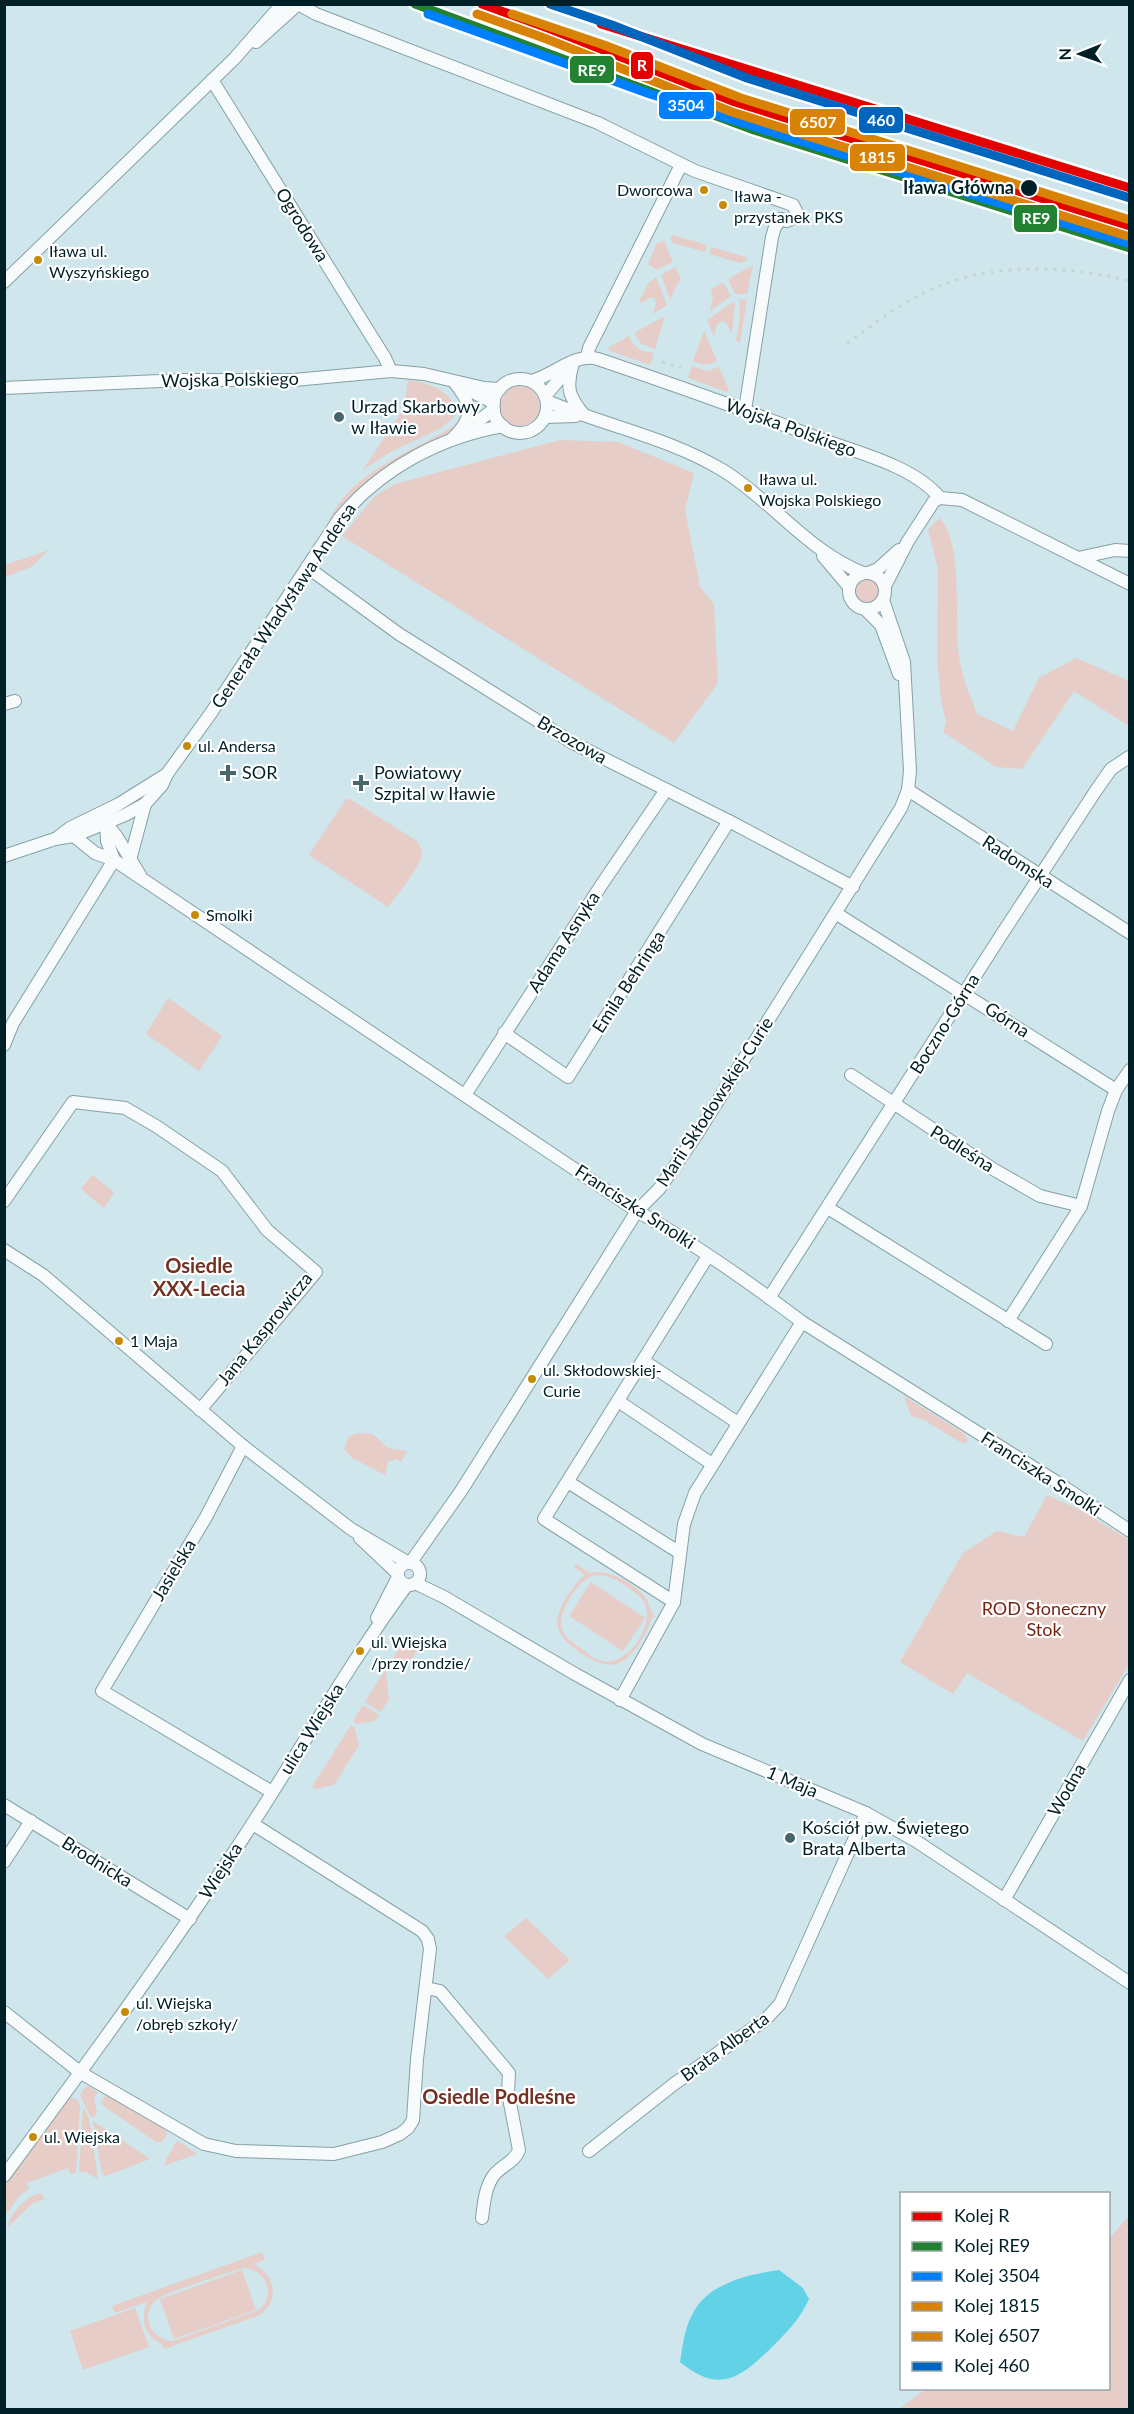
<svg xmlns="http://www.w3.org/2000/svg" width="1134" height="2414" font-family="Lato,sans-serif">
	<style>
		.green { fill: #e7cdc8; fill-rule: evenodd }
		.water { fill: #62d2e6 }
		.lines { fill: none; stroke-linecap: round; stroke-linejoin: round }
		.minor-casing { stroke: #85a0a6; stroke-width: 14 }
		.minor { stroke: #f8fbfc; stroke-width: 12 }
		.rail { stroke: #cad2d4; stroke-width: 3; stroke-dasharray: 3 6; stroke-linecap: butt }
		.rail-1-casing { stroke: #fff; stroke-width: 14 }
		.rail-2-casing { stroke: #fff; stroke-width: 14 }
		.rail-3-casing { stroke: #fff; stroke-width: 14 }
		.rail-4-casing { stroke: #fff; stroke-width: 14 }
		.rail-5-casing { stroke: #fff; stroke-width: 14 }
		.rail-6-casing { stroke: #fff; stroke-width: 14 }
		.rail-1 { stroke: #e50000; stroke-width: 9 }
		.rail-2 { stroke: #238132; stroke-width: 9 }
		.rail-3 { stroke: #0080ff; stroke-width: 9 }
		.rail-4 { stroke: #d98306; stroke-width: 9 }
		.rail-5 { stroke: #d98306; stroke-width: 9 }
		.rail-6 { stroke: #0065bd; stroke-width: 9 }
		.stop-dot { fill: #002027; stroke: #fff; stroke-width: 2 }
		.bus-dot { fill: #c68b08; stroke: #fff; stroke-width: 2 }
		.poi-dot { fill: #48656c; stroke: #fff; stroke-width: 2 }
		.labels { text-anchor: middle; stroke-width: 4.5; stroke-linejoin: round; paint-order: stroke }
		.bus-label { font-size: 16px; fill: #002027; stroke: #fff; text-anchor: start }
		.stop-label { font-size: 18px; font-weight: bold; fill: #002027; stroke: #fff; text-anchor: end }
		.street-label { font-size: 18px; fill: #002027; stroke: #fff }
		.poi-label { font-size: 18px; fill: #002027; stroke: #fff; text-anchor: start }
		.park-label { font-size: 18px; fill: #761f0f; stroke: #fff }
		.neighbourhood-label { font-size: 20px; font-weight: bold; fill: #743022; stroke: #fff }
		.line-badge { stroke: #fff; stroke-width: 2 }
		.badge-label { font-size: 16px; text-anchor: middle; font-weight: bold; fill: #fff }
	</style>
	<rect width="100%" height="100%" fill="#cee6ec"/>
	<!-- green -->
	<g class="green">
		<polygon points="673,235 707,245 705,252 673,243 670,239"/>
		<polygon points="664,241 673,262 657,270 648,264 657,243"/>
		<polygon points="711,247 746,257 747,260 740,263 709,254"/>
		<polygon points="753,265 747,294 735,294 728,279"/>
		<polygon points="675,267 681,279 677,284 670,300 661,275"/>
		<polygon points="656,277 667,305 653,314 656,303 654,298 651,297 641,303 639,301 648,284"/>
		<polygon points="723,282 731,296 710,311 713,297 711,289"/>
		<polygon points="739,299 747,300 740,343 736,341 740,314"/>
		<polygon points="733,302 735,303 732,333 726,323 722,321 717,324 714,336 707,320"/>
		<polygon points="665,316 655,349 640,343 634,333"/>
		<path d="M704,331L717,361C710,366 701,365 693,361Z"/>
		<polygon points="629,336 632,343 642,351 654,353 650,365 608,350 609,347"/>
		<polygon points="692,366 707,371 719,367 729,390 727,392 688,378"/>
		<path d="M408,380C427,382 460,393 454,417L441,428L389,453L363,470L404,408Z"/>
		<circle cx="520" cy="406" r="20"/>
		<path d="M461,412L465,413L453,431L395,462L368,480L343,506L326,529C345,473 407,455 452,427L457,423Z"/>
		<polygon points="560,440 618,442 694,473 685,510 700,587 714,604 718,683 674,743 342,536 375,496 395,484"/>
		<path d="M940,518C964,546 954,618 959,655C961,675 970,695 977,714L1013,731L1039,678L1076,658L1129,681V726L1074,691L1022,769L996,767L943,732L946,722L941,700L937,658L938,569L928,529Z"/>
		<polygon points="49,550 31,567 5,577 5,565"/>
		<circle cx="868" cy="591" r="12"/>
		<path d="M346,799H350L417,841C419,845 422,849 422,854C420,868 397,895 388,907L309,855Z"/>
		<polygon points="168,998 222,1036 199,1071 146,1034"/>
		<polygon points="92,1175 114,1192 104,1208 81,1189"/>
		<polygon points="904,1396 965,1434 968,1440 965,1443 960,1442 924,1420 911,1416"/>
		<polygon points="359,1433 373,1434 388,1448 407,1451 401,1462 397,1459 388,1462 385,1475 352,1458 344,1449 349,1436"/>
		<polygon points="1047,1495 1084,1512 1129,1540 1129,1664 1083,1741 967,1673 953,1694 900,1662 963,1553 997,1531 1024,1537"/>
		<path d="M576,1564L589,1573C606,1568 633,1582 644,1596C650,1602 649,1612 655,1616L651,1619C649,1628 645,1635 639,1644C621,1670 607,1670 581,1653C556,1636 550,1623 567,1596C573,1588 577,1581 585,1575L574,1567ZM598,1575C612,1575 627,1586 638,1595C663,1615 630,1668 602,1661C594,1659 588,1654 582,1649C554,1631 557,1619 573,1593C580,1584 586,1576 598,1575Z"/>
		<polygon points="591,1582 645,1618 623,1651 569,1616"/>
		<polygon points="407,1637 421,1645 408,1664 389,1670 386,1668"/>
		<polygon points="384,1672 386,1673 389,1700 380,1712 365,1702"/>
		<polygon points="363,1705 379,1715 375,1721 356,1724 353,1722"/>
		<polygon points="351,1725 354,1727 359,1745 334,1785 315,1789 312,1787"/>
		<polygon points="526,1918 570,1960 548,1979 504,1936"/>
		<polygon points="89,2086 98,2092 94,2099 97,2112 94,2118 90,2116 80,2095 85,2087"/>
		<polygon points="109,2095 164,2127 167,2134 162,2142 156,2142 102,2105 101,2102 105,2096"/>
		<polygon points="69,2097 78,2100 80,2105 76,2173 71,2174 68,2168 27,2183 29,2189 19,2196 5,2216 5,2185"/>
		<polygon points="83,2107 89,2118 98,2179 86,2172 79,2172"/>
		<polygon points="93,2121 150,2159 106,2176 102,2174"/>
		<polygon points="179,2141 197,2154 166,2165 164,2164 176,2142"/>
		<path d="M36,2194H41L45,2199L33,2203L8,2227C9,2214 25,2199 36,2194Z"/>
		<polygon points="1129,2216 1129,2409 899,2409 926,2389 1108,2388 1109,2239"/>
		<path d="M262,2252L265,2260L254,2264C274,2274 281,2300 260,2315L164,2349L162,2344C144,2336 140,2320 147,2302L115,2313L112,2306ZM243,2268C266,2269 277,2294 259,2310L173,2341C153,2340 139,2318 155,2301C162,2293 228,2273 243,2268Z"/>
		<polygon points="242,2270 256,2310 174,2339 160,2299"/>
		<polygon points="135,2308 149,2347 83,2370 70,2331"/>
	</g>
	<!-- water -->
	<path class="water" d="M779,2270L803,2288L809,2299C798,2322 788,2331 770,2349C738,2380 718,2393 680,2362C683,2344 685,2324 696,2308C713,2282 751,2274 779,2270Z"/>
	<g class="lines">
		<!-- minor casing -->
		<g class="minor-casing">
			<g id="minor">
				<polyline points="298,4 316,14 598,123 695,171 793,205 796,211 795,217 787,221 781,219"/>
				<polyline points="256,42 298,4"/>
				<polyline points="212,80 385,358 391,371"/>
				<polyline points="4,282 234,59 282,4"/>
				<polyline points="587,357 589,348 681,165"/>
				<path d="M573,363C566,388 568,396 584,415"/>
				<circle cx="520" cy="406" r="27"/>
				<path d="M531,381C553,376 575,352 598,359C672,384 745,410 818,438C856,452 914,466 940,498"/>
				<polyline points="4,388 182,380 294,380 391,371 424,374 484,388 500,389"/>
				<polyline points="465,388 494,403"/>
				<polyline points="545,396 568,369"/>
				<path d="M547,401C605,426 668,437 724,471C772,501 809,552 863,573"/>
				<polyline points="745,410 772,237 775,227 781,219"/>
				<polyline points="545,417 576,416"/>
				<polyline points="464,432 494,409"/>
				<path d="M451,440C474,418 474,406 454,382"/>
				<polyline points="940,498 962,500 1130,584"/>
				<polyline points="823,556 849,587"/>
				<polyline points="1078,558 1115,550 1130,551"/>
				<polyline points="307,567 399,634 573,743 729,821 853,887"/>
				<circle cx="867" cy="591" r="18"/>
				<polyline points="868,573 878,569 899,550"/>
				<polyline points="885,586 908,541 934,501 940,498"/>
				<polyline points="866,610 881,625 899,674"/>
				<polyline points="4,704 15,701"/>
				<polyline points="908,790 1130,933"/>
				<polyline points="106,823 117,837 140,875"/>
				<polyline points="106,823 107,841 114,860"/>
				<path d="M74,836L95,853L114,860L637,1211C695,1244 749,1282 802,1322L1055,1481L1130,1531"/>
				<polyline points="58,837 70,828 119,804 167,774"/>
				<path d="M4,856L55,839L74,836L125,815L145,804L162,785L167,774L211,713L339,519C380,469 440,437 503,426"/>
				<polyline points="130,860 145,804"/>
				<polyline points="837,914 1116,1090"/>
				<polyline points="504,1033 568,1077 729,821"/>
				<polyline points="4,1045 13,1023 114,860"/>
				<polyline points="851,1075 993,1169 1040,1196 1081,1206"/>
				<polyline points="465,1095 602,884 666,790"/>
				<polyline points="4,1201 73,1102 125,1108 156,1126 222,1171 267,1230 316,1272 200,1410"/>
				<polyline points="828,1208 1046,1344"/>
				<polyline points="4,1250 43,1275 243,1446 351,1529 407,1562"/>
				<polyline points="769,1298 1000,937 1095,792 1111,769 1129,757"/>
				<polyline points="1008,1321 1081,1206 1108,1111 1116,1090 1130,1070"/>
				<polyline points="644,1361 738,1423"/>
				<polyline points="618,1401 712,1464"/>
				<polyline points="243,1446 206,1517 102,1691 272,1792"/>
				<polyline points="568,1482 680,1553"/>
				<polyline points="360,1538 397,1573"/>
				<polyline points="411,1562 461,1491 637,1211 659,1189 697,1134 901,808 908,790 910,771 904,662 883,600"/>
				<circle cx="409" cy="1574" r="11"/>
				<polyline points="415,1583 444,1597 575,1674 702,1744 866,1813 916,1841 1130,1983"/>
				<polyline points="674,1602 544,1519 708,1256"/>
				<polyline points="377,1618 398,1577"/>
				<polyline points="620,1700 674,1602 684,1524 695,1493 802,1322"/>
				<polyline points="4,1805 190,1919"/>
				<polyline points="4,1862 31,1821"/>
				<polyline points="1004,1900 1130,1680"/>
				<path d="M426,1988L440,1991L509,2073L508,2093L519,2150C515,2162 502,2165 494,2175C485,2187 484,2203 482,2218"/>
				<polyline points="4,2012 81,2073 204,2144 236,2151 334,2154 382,2142 400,2134 408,2128 413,2120 417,2059 430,1949 428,1939 422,1931 253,1824"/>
				<polyline points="589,2151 674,2084 766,2019 780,2004 866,1813"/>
				<path d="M4,2176C89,2061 173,1946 251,1826C303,1746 350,1662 407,1585"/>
			</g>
		</g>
		<!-- minor -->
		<use href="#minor" class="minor"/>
		<!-- rail -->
		<g class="rail">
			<path d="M847,343C870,327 894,309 919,295C983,262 1061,264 1130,281"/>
			<polyline points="662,362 681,368"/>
		</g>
		<!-- rail-1 casing -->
		<g class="rail-1-casing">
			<g id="rail-1">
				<polyline points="482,4 548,28 735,102 1130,226"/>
				<polyline points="601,24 1130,188"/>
			</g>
		</g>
		<!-- rail-2 casing -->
		<g class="rail-2-casing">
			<polyline id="rail-2" points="415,4 754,130 1130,248"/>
		</g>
		<!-- rail-3 casing -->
		<g class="rail-3-casing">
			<polyline id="rail-3" points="428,14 650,94 1127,243"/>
		</g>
		<!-- rail-4 casing -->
		<g class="rail-4-casing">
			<polyline id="rail-4" points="477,14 544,38 732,112 1127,236"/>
		</g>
		<!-- rail-5 casing -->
		<g class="rail-5-casing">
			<polyline id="rail-5" points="512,14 604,45 741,98 1127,219"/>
		</g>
		<!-- rail-6 casing -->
		<g class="rail-6-casing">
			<polyline id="rail-6" points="550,4 612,25 747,78 1130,198"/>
		</g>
		<!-- rail-1 -->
		<use href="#rail-1" class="rail-1"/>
		<!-- rail-2 -->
		<use href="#rail-2" class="rail-2"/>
		<!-- rail-3 -->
		<use href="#rail-3" class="rail-3"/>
		<!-- rail-4 -->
		<use href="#rail-4" class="rail-4"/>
		<!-- rail-5 -->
		<use href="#rail-5" class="rail-5"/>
		<!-- rail-6 -->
		<use href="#rail-6" class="rail-6"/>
	</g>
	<!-- markers -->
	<circle class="stop-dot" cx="1029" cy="188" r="9"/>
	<g class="bus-dot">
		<circle cx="704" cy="190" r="5"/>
		<circle cx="723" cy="205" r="5"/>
		<circle cx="38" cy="260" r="5"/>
		<circle cx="748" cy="488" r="5"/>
		<circle cx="187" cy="746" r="5"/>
		<circle cx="195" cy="915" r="5"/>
		<circle cx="119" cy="1341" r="5"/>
		<circle cx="532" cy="1379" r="5"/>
		<circle cx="360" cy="1651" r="5"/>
		<circle cx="125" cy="2012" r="5"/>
		<circle cx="33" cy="2137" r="5"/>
	</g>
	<g class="poi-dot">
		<circle cx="339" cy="417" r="6"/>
		<path d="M225 764h6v6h6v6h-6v6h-6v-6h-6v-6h6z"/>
		<path d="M358 774h6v6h6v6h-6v6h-6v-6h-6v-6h6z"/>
		<circle cx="790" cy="1838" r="6"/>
	</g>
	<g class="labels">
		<!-- bus labels -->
		<g class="bus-label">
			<text x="693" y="196" text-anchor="end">Dworcowa</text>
			<text x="734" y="202">Iława -<tspan x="734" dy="21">przystanek PKS</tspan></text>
			<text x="49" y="257">Iława ul.<tspan x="49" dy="21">Wyszyńskiego</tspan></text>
			<text x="759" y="485">Iława ul.<tspan x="759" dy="21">Wojska Polskiego</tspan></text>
			<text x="198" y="752">ul. Andersa</text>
			<text x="206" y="921">Smolki</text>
			<text x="130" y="1347">1 Maja</text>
			<text x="543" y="1376">ul. Skłodowskiej-<tspan x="543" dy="21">Curie</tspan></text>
			<text x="371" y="1648">ul. Wiejska<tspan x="371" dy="21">/przy rondzie/</tspan></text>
			<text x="136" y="2009">ul. Wiejska<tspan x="136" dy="21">/obręb szkoły/</tspan></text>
			<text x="44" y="2143">ul. Wiejska</text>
		</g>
		<!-- stop labels -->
		<g class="stop-label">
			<text x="1014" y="194">Iława Główna</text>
		</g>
		<!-- street labels -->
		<g class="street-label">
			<text transform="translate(302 225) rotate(58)" y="6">Ogrodowa</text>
			<text transform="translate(230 380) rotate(-1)" y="6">Wojska Polskiego</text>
			<text transform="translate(791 428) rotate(20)" y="6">Wojska Polskiego</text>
			<text transform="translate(284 606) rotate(-56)" y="6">Generała Władysława Andersa</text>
			<text transform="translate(572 740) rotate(30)" y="6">Brzozowa</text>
			<text transform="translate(1018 862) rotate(33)" y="6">Radomska</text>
			<text transform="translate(564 942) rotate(-57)" y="6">Adama Asnyka</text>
			<text transform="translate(629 982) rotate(-57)" y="6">Emila Behringa</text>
			<text transform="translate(1007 1020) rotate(33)" y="6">Górna</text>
			<text transform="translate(945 1024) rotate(-58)" y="6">Boczno-Górna</text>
			<text transform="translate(715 1102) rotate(-57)" y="6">Marii Skłodowskiej-Curie</text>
			<text transform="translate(962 1149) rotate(32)" y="6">Podleśna</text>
			<text transform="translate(635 1207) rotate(33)" y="6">Franciszka Smolki</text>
			<text transform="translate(265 1329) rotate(-51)" y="6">Jana Kasprowicza</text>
			<text transform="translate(1041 1474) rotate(33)" y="6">Franciszka Smolki</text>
			<text transform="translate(174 1570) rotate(-59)" y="6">Jasielska</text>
			<text transform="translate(312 1729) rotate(-58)" y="6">ulica Wiejska</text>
			<text transform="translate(792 1782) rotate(23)" y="6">1 Maja</text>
			<text transform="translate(1067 1790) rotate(-60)" y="6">Wodna</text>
			<text transform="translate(97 1862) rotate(32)" y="6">Brodnicka</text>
			<text transform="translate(221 1871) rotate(-57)" y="6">Wiejska</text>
			<text transform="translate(725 2047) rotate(-36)" y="6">Brata Alberta</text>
		</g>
		<!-- poi labels -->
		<g class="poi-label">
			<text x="351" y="413">Urząd Skarbowy<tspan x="351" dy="21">w Iławie</tspan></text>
			<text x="242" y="779">SOR</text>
			<text x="374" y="779">Powiatowy<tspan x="374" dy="21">Szpital w Iławie</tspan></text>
			<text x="802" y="1834">Kościół pw. Świętego<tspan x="802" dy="21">Brata Alberta</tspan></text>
		</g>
		<!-- park labels -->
		<g class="park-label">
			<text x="1044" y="1615">ROD Słoneczny<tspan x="1044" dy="21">Stok</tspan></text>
		</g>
		<!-- neighbourhood labels -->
		<g class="neighbourhood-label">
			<text x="199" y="1273">Osiedle<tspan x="199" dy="23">XXX-Lecia</tspan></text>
			<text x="499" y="2104">Osiedle Podleśne</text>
		</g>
	</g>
	<g class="line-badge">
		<rect x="630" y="51" width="24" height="29" rx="6" fill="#e50000"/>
		<rect x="569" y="55" width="46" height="29" rx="6" fill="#238132"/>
		<rect x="658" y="91" width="57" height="29" rx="6" fill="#0080ff"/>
		<rect x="858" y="106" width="46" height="28" rx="6" fill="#0065bd"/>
		<rect x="789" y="108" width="57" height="28" rx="6" fill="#d98306"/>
		<rect x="849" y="143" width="57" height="29" rx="6" fill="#d98306"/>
		<rect x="1013" y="204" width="45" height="29" rx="6" fill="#238132"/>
	</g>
	<g class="badge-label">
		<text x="642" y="71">R</text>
		<text x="592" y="76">RE9</text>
		<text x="686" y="111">3504</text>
		<text x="881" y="126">460</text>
		<text x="818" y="128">6507</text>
		<text x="877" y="163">1815</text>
		<text x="1036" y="224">RE9</text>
	</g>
	<!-- border -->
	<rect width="1134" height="2414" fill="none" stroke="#002027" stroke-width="12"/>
	<!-- legend -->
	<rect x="900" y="2192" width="210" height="198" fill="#ffffff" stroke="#99a6a9" stroke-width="1.5"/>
	<rect x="912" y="2212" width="30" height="9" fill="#e50000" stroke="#99a6a9" stroke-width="1.5"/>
	<text x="954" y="2222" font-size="18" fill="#002027">Kolej R</text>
	<rect x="912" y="2242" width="30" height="9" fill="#238132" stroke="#99a6a9" stroke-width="1.5"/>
	<text x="954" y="2252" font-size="18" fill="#002027">Kolej RE9</text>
	<rect x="912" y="2272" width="30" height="9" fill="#0080ff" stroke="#99a6a9" stroke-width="1.5"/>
	<text x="954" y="2282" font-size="18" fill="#002027">Kolej 3504</text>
	<rect x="912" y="2302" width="30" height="9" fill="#d98306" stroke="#99a6a9" stroke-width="1.5"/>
	<text x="954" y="2312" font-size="18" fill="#002027">Kolej 1815</text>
	<rect x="912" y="2332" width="30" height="9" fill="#d98306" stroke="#99a6a9" stroke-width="1.5"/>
	<text x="954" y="2342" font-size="18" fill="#002027">Kolej 6507</text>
	<rect x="912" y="2362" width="30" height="9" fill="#0065bd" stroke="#99a6a9" stroke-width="1.5"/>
	<text x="954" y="2372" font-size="18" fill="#002027">Kolej 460</text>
	<!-- north arrow -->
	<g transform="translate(1080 54) rotate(269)" stroke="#ffffff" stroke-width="4.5" paint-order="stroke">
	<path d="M0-4.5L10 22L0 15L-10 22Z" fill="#002027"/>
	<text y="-9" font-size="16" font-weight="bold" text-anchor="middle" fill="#002027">N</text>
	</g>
</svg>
